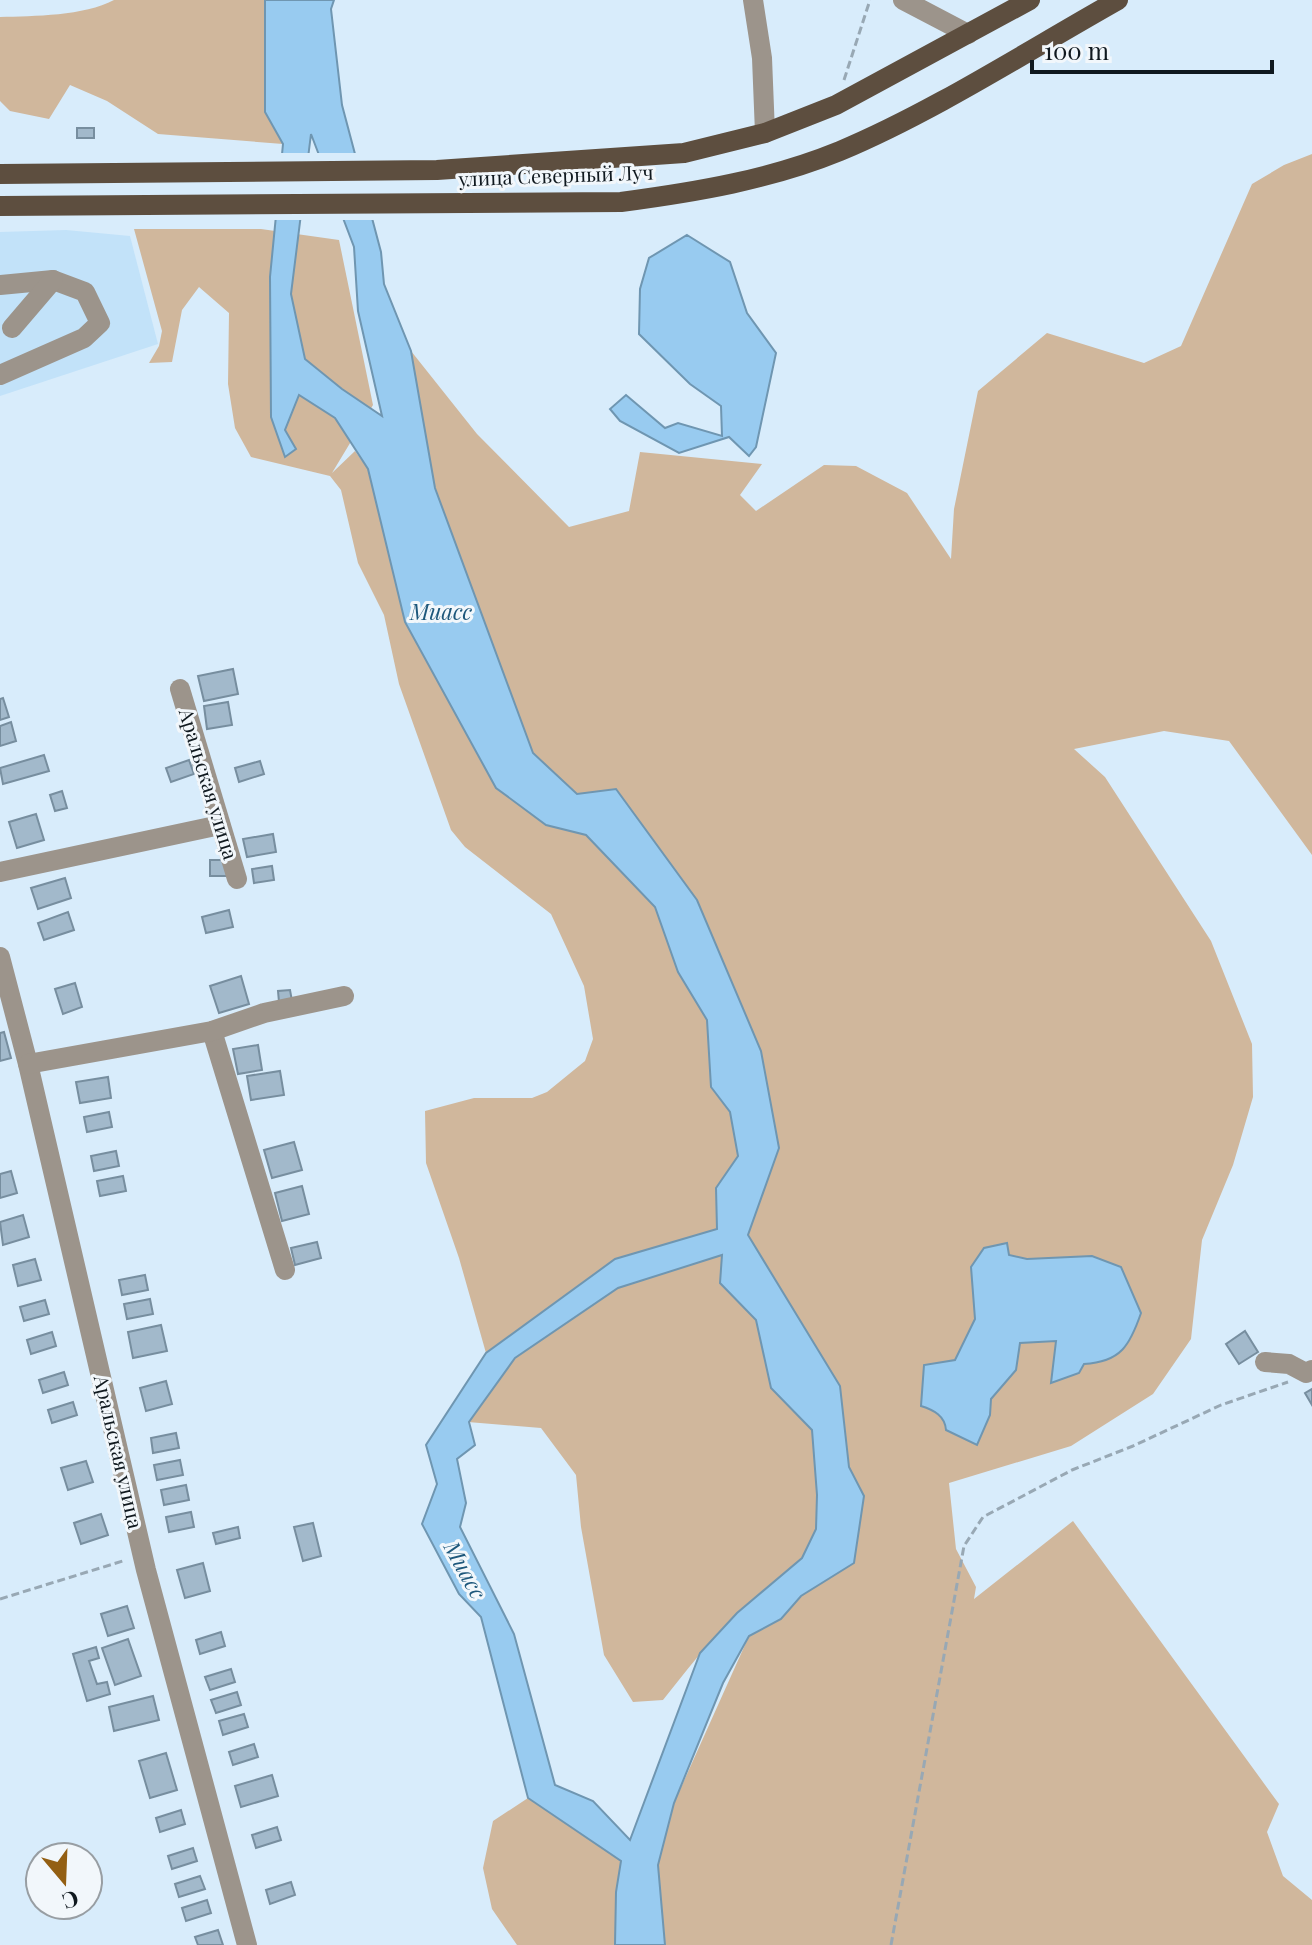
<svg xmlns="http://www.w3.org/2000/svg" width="1312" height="1945" font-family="'Playfair Display',serif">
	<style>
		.built { fill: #c2e2f9 }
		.green { fill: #d0b79c }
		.water { fill: #98cbf0; stroke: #6f96b1; stroke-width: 2; fill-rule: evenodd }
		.pier { fill: #d8ecfb }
		.building { fill: #a2b9cb; stroke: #778e9f; stroke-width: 2 }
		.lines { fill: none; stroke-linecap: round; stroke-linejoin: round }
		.path { stroke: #98a8b4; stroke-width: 3; stroke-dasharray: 8 4; stroke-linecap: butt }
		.minor { stroke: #9c948b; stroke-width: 20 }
		.major { stroke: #5d4e3f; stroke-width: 20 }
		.labels { text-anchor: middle; stroke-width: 6; stroke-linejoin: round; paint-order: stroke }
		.street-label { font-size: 20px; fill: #10191f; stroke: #f2f7fb }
		.water-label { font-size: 22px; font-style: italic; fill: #1d577b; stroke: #f2f7fb }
	</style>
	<rect width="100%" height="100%" fill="#d8ecfb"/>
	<!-- built -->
	<polygon class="built" points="66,230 130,236 158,344 0,396 0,232"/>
	<!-- green -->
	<g class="green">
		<path d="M114,0H265V112L283,144L158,134L107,101L70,85L49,119L10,111L0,101V17C34,16 84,16 114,0Z"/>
		<polygon points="1312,154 1312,855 1229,741 1164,731 1074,749 1105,777 1211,941 1252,1044 1253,1097 1233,1165 1202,1240 1191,1339 1153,1394 1071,1446 949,1483 956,1549 976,1587 974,1599 1073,1521 1279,1804 1267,1832 1283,1876 1312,1900 1312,1945 665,1945 658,1865 674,1803 749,1636 781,1619 801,1596 854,1563 864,1496 849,1467 840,1386 748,1235 779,1148 697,900 616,790 577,794 533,753 435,488 411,351 477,434 569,527 629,511 640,452 762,464 740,495 756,511 824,465 856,466 907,493 951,559 954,509 978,391 1047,333 1144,363 1181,346 1252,184 1284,165"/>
		<polygon points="134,229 261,229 339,240 373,405 332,473 355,451 368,469 405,622 546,825 586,835 655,907 678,972 707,1020 711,1087 730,1112 738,1156 716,1188 717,1229 615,1259 486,1353 459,1258 426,1163 425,1111 474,1098 532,1098 547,1092 585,1061 593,1039 584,986 551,914 465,847 451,830 399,684 384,615 358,563 341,490 330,476 251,457 235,428 228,384 229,313 199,287 182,310 172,362 149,363 159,346 162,331"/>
		<path d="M722,1254L720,1283L756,1319L771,1388L812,1430C814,1461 822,1497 816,1528C808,1569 761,1589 734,1616C708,1643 686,1671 663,1700L633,1702L604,1655L581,1527L576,1475L541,1428L468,1422L515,1358L618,1288Z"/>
		<polygon points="528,1798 621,1861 616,1892 615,1945 517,1945 492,1909 483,1868 493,1821"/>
	</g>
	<!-- water -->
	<g class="water">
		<path d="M265,0H334L331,9L342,105L381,252L384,284L411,351L435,488L533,753L577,794L616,789L697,900L761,1051L779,1148L748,1235L840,1386L849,1467L864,1496L854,1563L801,1596L781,1619L749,1636L723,1683L674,1803L658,1865L665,1945H615L616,1892L621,1861L528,1798L481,1617L459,1594L422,1524L437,1484L426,1445L486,1353L615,1259L717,1229L716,1188L738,1156L730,1112L711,1087L707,1020L678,972L655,907L586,835L546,825L496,788L405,622L368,469L335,418L299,395L285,430L296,449L285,457L271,417L270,277L283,144L265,112ZM311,134L354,247L358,311L382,416L342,389L305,359L291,294ZM722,1255L720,1283L756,1320L771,1388L812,1430L817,1495L816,1529L802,1558L737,1613L700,1653L630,1840L593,1801L555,1785L514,1634L460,1527L466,1503L457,1459L475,1445L469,1422L515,1358L618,1288Z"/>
		<polygon points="687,235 730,262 747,313 776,353 756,447 749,456 729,437 679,453 620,421 610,409 626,395 665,428 678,423 722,436 721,406 690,384 639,334 640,289 649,258"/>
		<path d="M1007,1243L1009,1255L1027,1259L1092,1256L1121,1267L1141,1313C1130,1345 1121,1362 1084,1364L1079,1373L1051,1383L1056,1341L1020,1343L1016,1370L991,1399L990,1415L977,1445L946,1430C945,1416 934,1410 921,1406L924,1365L955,1360L975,1319L971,1267L984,1248Z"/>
	</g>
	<!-- pier -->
	<g class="pier">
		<polygon points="278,153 312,153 304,220 272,220"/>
		<polygon points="315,153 359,153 376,220 340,220"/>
	</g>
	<!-- building -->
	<g class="building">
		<rect x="77" y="128" width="17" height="10"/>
		<polygon points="233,669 238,694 204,701 198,676"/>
		<polygon points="3,698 9,717 0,720 0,699"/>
		<polygon points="228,702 232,725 207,729 204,706"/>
		<polygon points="11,722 16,741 0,746 0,726"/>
		<polygon points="44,755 49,771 3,784 0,768"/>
		<polygon points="189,760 194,774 171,782 166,768"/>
		<polygon points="260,761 264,774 239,782 235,768"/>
		<polygon points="62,791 67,808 55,811 50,795"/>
		<polygon points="36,814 44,840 17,848 9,822"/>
		<polygon points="273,834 276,852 247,857 243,839"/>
		<rect x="210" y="860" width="17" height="16"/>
		<polygon points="272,866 274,880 254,883 252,869"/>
		<polygon points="65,878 71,898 38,909 31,888"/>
		<polygon points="229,910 233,927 206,933 202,917"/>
		<polygon points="68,912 74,930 44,940 38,923"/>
		<polygon points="241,976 249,1004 219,1013 210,986"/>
		<polygon points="75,983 82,1007 63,1014 55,989"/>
		<polygon points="290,990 292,1001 279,1002 278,991"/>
		<polygon points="4,1032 11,1058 0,1061 0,1033"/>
		<polygon points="258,1045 262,1070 238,1074 233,1049"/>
		<polygon points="280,1071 284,1095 251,1100 247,1076"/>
		<polygon points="108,1077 111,1098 80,1103 76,1082"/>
		<polygon points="109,1112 112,1127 87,1132 84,1117"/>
		<polygon points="294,1142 302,1170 272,1178 264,1150"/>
		<polygon points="116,1151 119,1166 94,1171 91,1156"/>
		<polygon points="11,1171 17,1193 0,1198 0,1174"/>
		<polygon points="123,1176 126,1191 100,1196 97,1181"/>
		<polygon points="302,1186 309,1214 282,1221 275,1193"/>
		<polygon points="23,1215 29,1237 3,1245 0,1222"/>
		<polygon points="317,1242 321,1258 295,1265 291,1248"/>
		<polygon points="35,1259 41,1280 18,1286 13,1265"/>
		<polygon points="145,1275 148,1290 122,1295 119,1280"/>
		<polygon points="150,1299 153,1314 127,1319 124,1304"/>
		<polygon points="45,1300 49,1314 24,1321 20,1307"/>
		<polygon points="161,1325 167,1351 133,1358 128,1332"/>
		<polygon points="1245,1331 1258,1352 1239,1364 1226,1344"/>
		<polygon points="52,1332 56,1346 31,1354 27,1340"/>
		<polygon points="64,1372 68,1385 43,1393 39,1380"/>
		<polygon points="166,1381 172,1404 146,1411 140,1388"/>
		<polygon points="1312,1389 1312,1405 1305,1393"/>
		<polygon points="73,1402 77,1415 52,1423 48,1410"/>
		<polygon points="176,1433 179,1448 153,1453 151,1438"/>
		<polygon points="180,1460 183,1475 157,1480 154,1465"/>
		<polygon points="86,1461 93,1482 68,1490 61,1468"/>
		<polygon points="186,1485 189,1500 164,1505 161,1490"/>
		<polygon points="191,1512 194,1527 169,1532 166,1517"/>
		<polygon points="101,1514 108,1535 81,1544 74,1523"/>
		<polygon points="313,1523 321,1556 303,1561 294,1527"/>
		<polygon points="238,1527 240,1538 216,1544 213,1533"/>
		<polygon points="203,1563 210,1591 185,1598 177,1570"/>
		<polygon points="127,1606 134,1628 108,1636 101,1614"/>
		<polygon points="221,1632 225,1646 200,1654 196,1640"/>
		<polygon points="128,1639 141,1676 115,1685 102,1648"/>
		<polygon points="96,1647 99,1658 89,1661 97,1684 107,1682 110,1694 87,1701 73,1654"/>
		<polygon points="231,1669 235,1682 210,1690 205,1677"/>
		<polygon points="237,1692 241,1705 216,1713 211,1700"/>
		<polygon points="153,1696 159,1720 114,1731 109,1707"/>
		<polygon points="244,1714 248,1727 223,1735 219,1721"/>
		<polygon points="254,1744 258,1757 233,1765 229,1752"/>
		<polygon points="166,1753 177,1790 150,1798 139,1761"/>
		<polygon points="272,1775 278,1796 241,1807 235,1786"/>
		<polygon points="181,1810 185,1824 160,1832 156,1818"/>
		<polygon points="277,1827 281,1840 256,1848 252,1835"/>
		<polygon points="193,1848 197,1861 172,1869 168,1856"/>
		<polygon points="200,1876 205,1889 179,1897 175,1884"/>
		<polygon points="291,1882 295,1895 270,1904 266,1890"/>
		<polygon points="207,1900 211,1913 186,1921 182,1908"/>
		<polygon points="218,1930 223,1945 198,1945 195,1937"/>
	</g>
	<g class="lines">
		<!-- path -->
		<g class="path">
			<polyline points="844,80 870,0"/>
			<polyline points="0,1599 126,1560"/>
			<polyline points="891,1945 964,1546 983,1517 1072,1470 1133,1446 1221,1405 1288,1382"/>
		</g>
		<!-- minor -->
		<g class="minor">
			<polyline points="753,0 762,58 765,133"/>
			<polyline points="903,0 968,34"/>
			<polyline points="0,285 53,280 85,292 100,323 84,338 0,375"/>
			<polyline points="12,328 53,280"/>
			<polyline points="180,689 237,879"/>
			<polyline points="0,872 220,825"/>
			<polyline points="0,957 28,1064 146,1570 247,1945"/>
			<polyline points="212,1031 285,1270"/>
			<polyline points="28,1064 212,1031 264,1013 344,996"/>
			<polyline points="1265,1362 1289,1364 1306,1373 1312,1370"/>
		</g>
		<!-- major -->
		<g class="major">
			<polyline points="0,174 437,170 684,153 765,133 836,105 1030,0"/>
			<path d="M0,206L621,202C696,192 769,180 840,151C933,112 1029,50 1118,0"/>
		</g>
	</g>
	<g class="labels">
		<!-- street labels -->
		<g class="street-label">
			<text transform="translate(556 176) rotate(-2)" y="7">улица Северный Луч</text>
			<text transform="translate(208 784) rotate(73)" y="7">Аральская улица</text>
			<text transform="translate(118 1452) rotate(77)" y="7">Аральская улица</text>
		</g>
		<!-- water labels -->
		<g class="water-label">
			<text x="441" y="620">Миасс</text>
			<text transform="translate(465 1570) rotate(61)" y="8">Миасс</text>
		</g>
	</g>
	<!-- north arrow -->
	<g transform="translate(64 1881) rotate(161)"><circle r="38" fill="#f2f7fb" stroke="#989ea3" stroke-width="2"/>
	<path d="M0-6L14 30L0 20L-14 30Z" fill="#935f13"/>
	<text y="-12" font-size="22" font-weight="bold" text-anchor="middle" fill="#10191f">С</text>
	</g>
	<!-- scale -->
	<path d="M1032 60v12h240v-12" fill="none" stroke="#10191f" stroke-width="4"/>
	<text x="1044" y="60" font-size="24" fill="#10191f" stroke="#f2f7fb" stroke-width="6" paint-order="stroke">100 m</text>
</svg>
